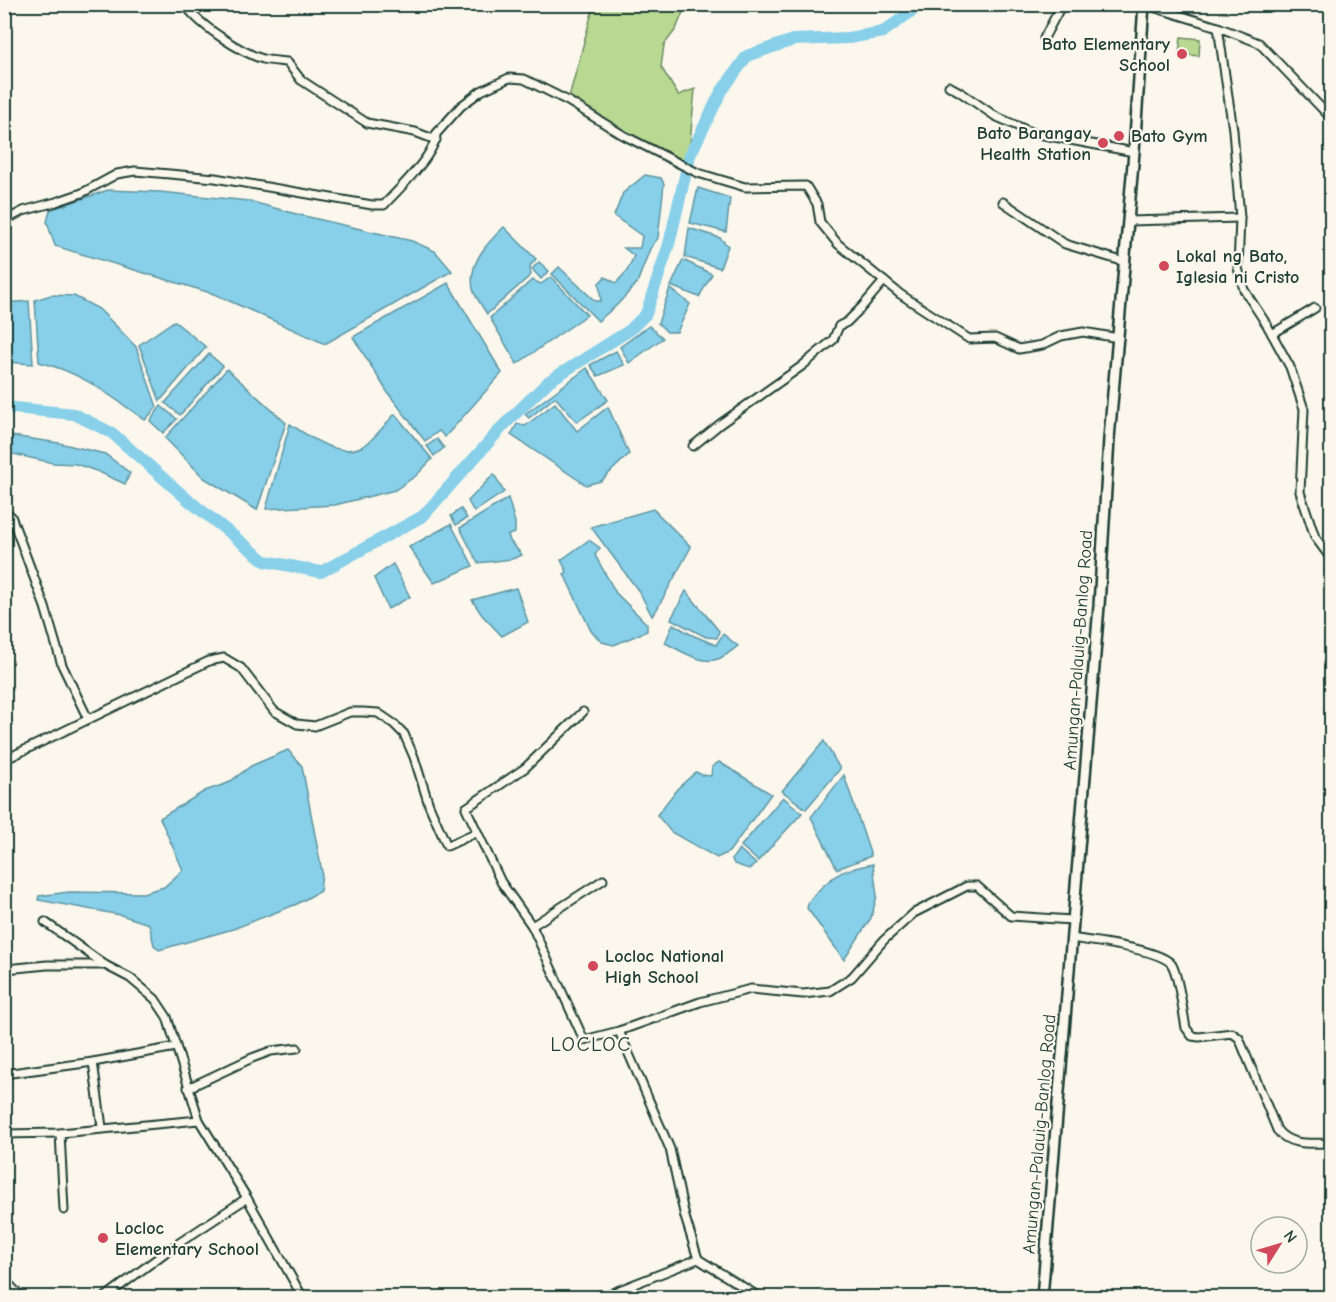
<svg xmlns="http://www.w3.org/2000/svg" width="1336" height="1302" font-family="'Comic Neue',sans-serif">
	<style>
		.green { fill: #b9d992; stroke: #6c8b63; stroke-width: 1.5 }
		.water { fill: #88cfe9; stroke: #5e95a1; stroke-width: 1.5 }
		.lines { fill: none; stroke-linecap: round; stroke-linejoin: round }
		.river { stroke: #88cfe9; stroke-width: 12 }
		.street-casing { stroke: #1f3d34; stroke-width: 11 }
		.secondary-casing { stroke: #1f3d34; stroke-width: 14 }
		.street { stroke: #fbf7ec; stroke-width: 7 }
		.secondary { stroke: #fbf7ec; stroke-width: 9 }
		.poi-dot { fill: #d1495b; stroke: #fbf7ec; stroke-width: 2 }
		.labels { text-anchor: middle; stroke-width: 4.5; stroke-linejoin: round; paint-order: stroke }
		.poi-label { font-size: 18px; font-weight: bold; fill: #1f3d34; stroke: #fbf7ec; text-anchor: start }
		.street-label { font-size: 18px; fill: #1f3d34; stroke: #fbf7ec }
		.quarter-label { font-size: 21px; letter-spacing: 1.5px; fill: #1f3d34; stroke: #fbf7ec }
	</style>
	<rect width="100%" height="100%" fill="#fbf7ec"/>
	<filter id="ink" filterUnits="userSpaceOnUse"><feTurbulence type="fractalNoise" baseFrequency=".0167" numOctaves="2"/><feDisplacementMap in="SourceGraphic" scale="12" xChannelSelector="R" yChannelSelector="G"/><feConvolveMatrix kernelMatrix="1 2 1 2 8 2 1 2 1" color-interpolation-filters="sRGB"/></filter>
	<g filter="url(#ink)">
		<!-- green -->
		<g class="green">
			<polygon points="594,5 686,5 676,29 664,45 661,67 678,95 695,89 688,164 668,158 568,101"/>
			<polygon points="1181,37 1200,39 1199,56 1179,54"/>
		</g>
		<!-- water -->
		<g class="water">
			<polygon points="645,175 661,178 664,184 658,238 650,249 637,283 617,305 598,321 552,274 559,267 595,301 601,301 599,283 605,277 616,283 627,271 634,256 624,248 640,248 642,236 614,216 623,193"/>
			<polygon points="698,188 730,198 726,232 690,223"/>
			<polygon points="108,190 160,192 249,201 300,215 412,241 435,251 452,271 325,344 214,294 55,246 47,222 50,210"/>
			<path d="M504,227L536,259L530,266L531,275L487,314C483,307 475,297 473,289C468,263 487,243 504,227Z"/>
			<polygon points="689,228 720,238 728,246 720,268 685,257"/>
			<polygon points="683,260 712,274 699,297 671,286"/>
			<polygon points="539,262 549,271 541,279 532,269"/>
			<polygon points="551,277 587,315 517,364 490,318 532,280 541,284"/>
			<polygon points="448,283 502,373 445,437 439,431 425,441 388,393 353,337"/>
			<polygon points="670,288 690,304 677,332 667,332 658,323"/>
			<path d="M51,295L74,296L99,309L119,329L136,347L157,407L145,420C109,395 83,373 39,362L35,300Z"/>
			<polygon points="29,301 33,364 5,362 5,303"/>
			<polygon points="174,321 206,347 160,401 139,345"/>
			<polygon points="649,326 663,338 629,363 620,347"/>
			<polygon points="616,351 624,365 598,376 590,365"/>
			<polygon points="209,354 223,366 180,415 165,403"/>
			<polygon points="587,368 608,400 577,422 555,397 529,418 525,414"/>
			<polygon points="227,369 286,423 257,510 204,478 165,438"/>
			<polygon points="555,403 577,431 608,407 629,454 601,481 586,485 511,435 517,424 525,426"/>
			<polygon points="161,406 177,419 163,433 150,421"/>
			<path d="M395,414L432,459L417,475L395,490L335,505L266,509L290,424C310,437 340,460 365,445C374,439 387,422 395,414Z"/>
			<polygon points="5,435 59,443 105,454 130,473 125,484 99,472 76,464 53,463 9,453 5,457"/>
			<polygon points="437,439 444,448 434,456 427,446"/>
			<polygon points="494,474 504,492 474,512 468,501"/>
			<polygon points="508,498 515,522 515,533 508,535 510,541 522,555 512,559 478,563 460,528"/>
			<polygon points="461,509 467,518 456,525 451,516"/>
			<polygon points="653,509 691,547 657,609 652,616 640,593 591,527"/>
			<polygon points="451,524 473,566 434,583 409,547"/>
			<polygon points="589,540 600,548 595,555 616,593 647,624 647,631 614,645 602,642 591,631 564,574 567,572 561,560"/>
			<polygon points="393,564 410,597 388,609 374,578"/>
			<polygon points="516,588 528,622 502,636 482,615 472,600"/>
			<polygon points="686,591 719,631 717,638 706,637 671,619"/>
			<path d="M673,624L692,635L716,645L723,634L738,646C731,651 723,659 714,660C699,663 678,649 665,643Z"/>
			<polygon points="824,741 840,769 806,809 782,791"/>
			<polygon points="288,750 302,766 322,872 320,891 297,904 233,929 159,950 154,945 149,924 121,915 38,900 39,896 69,892 143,893 164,887 183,870 160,818 205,791 228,783 251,766"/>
			<polygon points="719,762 771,794 729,852 717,858 671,832 657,815 678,788 696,772 702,775 711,776 712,767"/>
			<polygon points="844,775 871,856 837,869 811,817"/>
			<polygon points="783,797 802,813 758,861 741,846"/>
			<polygon points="739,849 756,864 749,869 734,864 732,859"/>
			<path d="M873,864L877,896L871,918L844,960L807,908C808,901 812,897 817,892C836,872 846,869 873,864Z"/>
		</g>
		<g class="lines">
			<!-- river -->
			<polyline class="river" points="4,407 74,414 112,433 187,499 265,561 321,572 423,516 503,426 549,381 630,330 646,314 669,244 690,155 721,92 747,56 793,40 848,38 883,32 912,11 918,4"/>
			<!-- street casing -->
			<g class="street-casing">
				<g id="street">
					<path d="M185,4C197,24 240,52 263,59C271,61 280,61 287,62L301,80L367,123L415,132L436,140"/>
					<polyline points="1143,4 1218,27 1259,43 1332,119"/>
					<polyline points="1218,27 1233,130 1240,218 1238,268 1244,290 1267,325 1290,367 1304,409 1300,492 1315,537 1332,560"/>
					<polyline points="1044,38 1062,4"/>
					<polyline points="949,86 960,92 995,116 1033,133 1134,152"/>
					<polyline points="1003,202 1065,244 1125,262"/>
					<path d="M4,221L23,211L56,202L82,193L117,174L135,171L215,178L372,205H384C398,190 436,154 436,134L461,106L481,91L509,78L524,79L568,101L623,135L698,173L745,187L806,186L817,204L820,222L838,244L900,294L969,339L995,338L1019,349L1042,345L1061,336L1083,332L1119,338"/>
					<polyline points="1129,221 1240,218"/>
					<polyline points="1272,334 1315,308"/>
					<polyline points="693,446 720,424 802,366 833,340 839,326 847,322 861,308 884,281"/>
					<polyline points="4,512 11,516 45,607 62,665 88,719"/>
					<polyline points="583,712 525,768 466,808 501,882 532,926 584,1040 619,1031"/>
					<polyline points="4,760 209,661 224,658 241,668 274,711 297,724 315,726 350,712 363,712 378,713 394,724 404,734 414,757 429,805 447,846 477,832"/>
					<polyline points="45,922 105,965 130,978 155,999 167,1017 199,1120"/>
					<polyline points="532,926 603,880"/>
					<path d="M1071,938C1090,941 1162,949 1172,965C1179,977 1183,1013 1186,1028L1192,1036L1199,1037L1232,1033L1239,1038L1277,1130C1290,1147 1312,1143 1332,1143"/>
					<polyline points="4,968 6,969 47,965 105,965"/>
					<polyline points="93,1062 102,1127"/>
					<polyline points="4,1074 93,1062 176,1047"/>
					<polyline points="188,1088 252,1058 271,1051 297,1048"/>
					<polyline points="60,1133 64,1210"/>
					<polyline points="4,1134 60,1133 199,1120 247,1198 303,1298"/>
					<polyline points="4,1279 22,1298"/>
					<polyline points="104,1298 170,1249 247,1198"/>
					<polyline points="599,1298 698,1259"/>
					<polyline points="761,1298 698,1259 685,1217 670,1149 619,1031 700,1002 751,989 803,994 830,991 852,977 884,940 914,913 967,886 977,886 1011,916 1072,920"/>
				</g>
			</g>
			<!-- secondary casing -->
			<g class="secondary-casing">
				<polyline id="secondary" points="1042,1298 1099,606 1109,439 1134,152 1144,4"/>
			</g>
			<!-- street -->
			<use href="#street" class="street"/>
			<!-- secondary -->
			<use href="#secondary" class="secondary"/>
		</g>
	</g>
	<!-- markers -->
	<g class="poi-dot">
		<circle cx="1182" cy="54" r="6"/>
		<circle cx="1119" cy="136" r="6"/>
		<circle cx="1103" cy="143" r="6"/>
		<circle cx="1164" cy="266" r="6"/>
		<circle cx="593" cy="966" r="6"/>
		<circle cx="103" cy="1238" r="6"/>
	</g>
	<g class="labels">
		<!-- poi labels -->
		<g class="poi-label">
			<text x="1170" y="50" text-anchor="end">Bato Elementary<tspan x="1170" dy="21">School</tspan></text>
			<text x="1091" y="139" text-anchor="end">Bato Barangay<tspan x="1091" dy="21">Health Station</tspan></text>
			<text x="1131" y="142">Bato Gym</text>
			<text x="1176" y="262">Lokal ng Bato,<tspan x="1176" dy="21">Iglesia ni Cristo</tspan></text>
			<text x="605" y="962">Locloc National<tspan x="605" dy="21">High School</tspan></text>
			<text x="115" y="1234">Locloc<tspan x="115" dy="21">Elementary School</tspan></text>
		</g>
		<!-- street labels -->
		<g class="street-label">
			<text transform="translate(1078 650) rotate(-86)" y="6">Amungan-Palauig-Banlog Road</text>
			<text transform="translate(1039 1134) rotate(-85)" y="6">Amungan-Palauig-Banlog Road</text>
		</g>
		<!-- quarter labels -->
		<g class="quarter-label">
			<text x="591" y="1051">LOCLOC</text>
		</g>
	</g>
	<!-- margin -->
	<rect width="1336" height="1302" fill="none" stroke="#fbf7ec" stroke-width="24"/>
	<rect x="12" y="12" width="1312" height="1278" fill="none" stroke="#1f3d34" stroke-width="2" filter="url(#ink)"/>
	<!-- north arrow -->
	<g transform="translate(1279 1245) rotate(53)"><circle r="28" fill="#fbf7ec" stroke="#a3ada2" stroke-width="1.5"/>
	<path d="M0-4.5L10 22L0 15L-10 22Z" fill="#d1495b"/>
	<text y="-9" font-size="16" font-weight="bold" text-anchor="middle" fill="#1f3d34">N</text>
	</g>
</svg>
